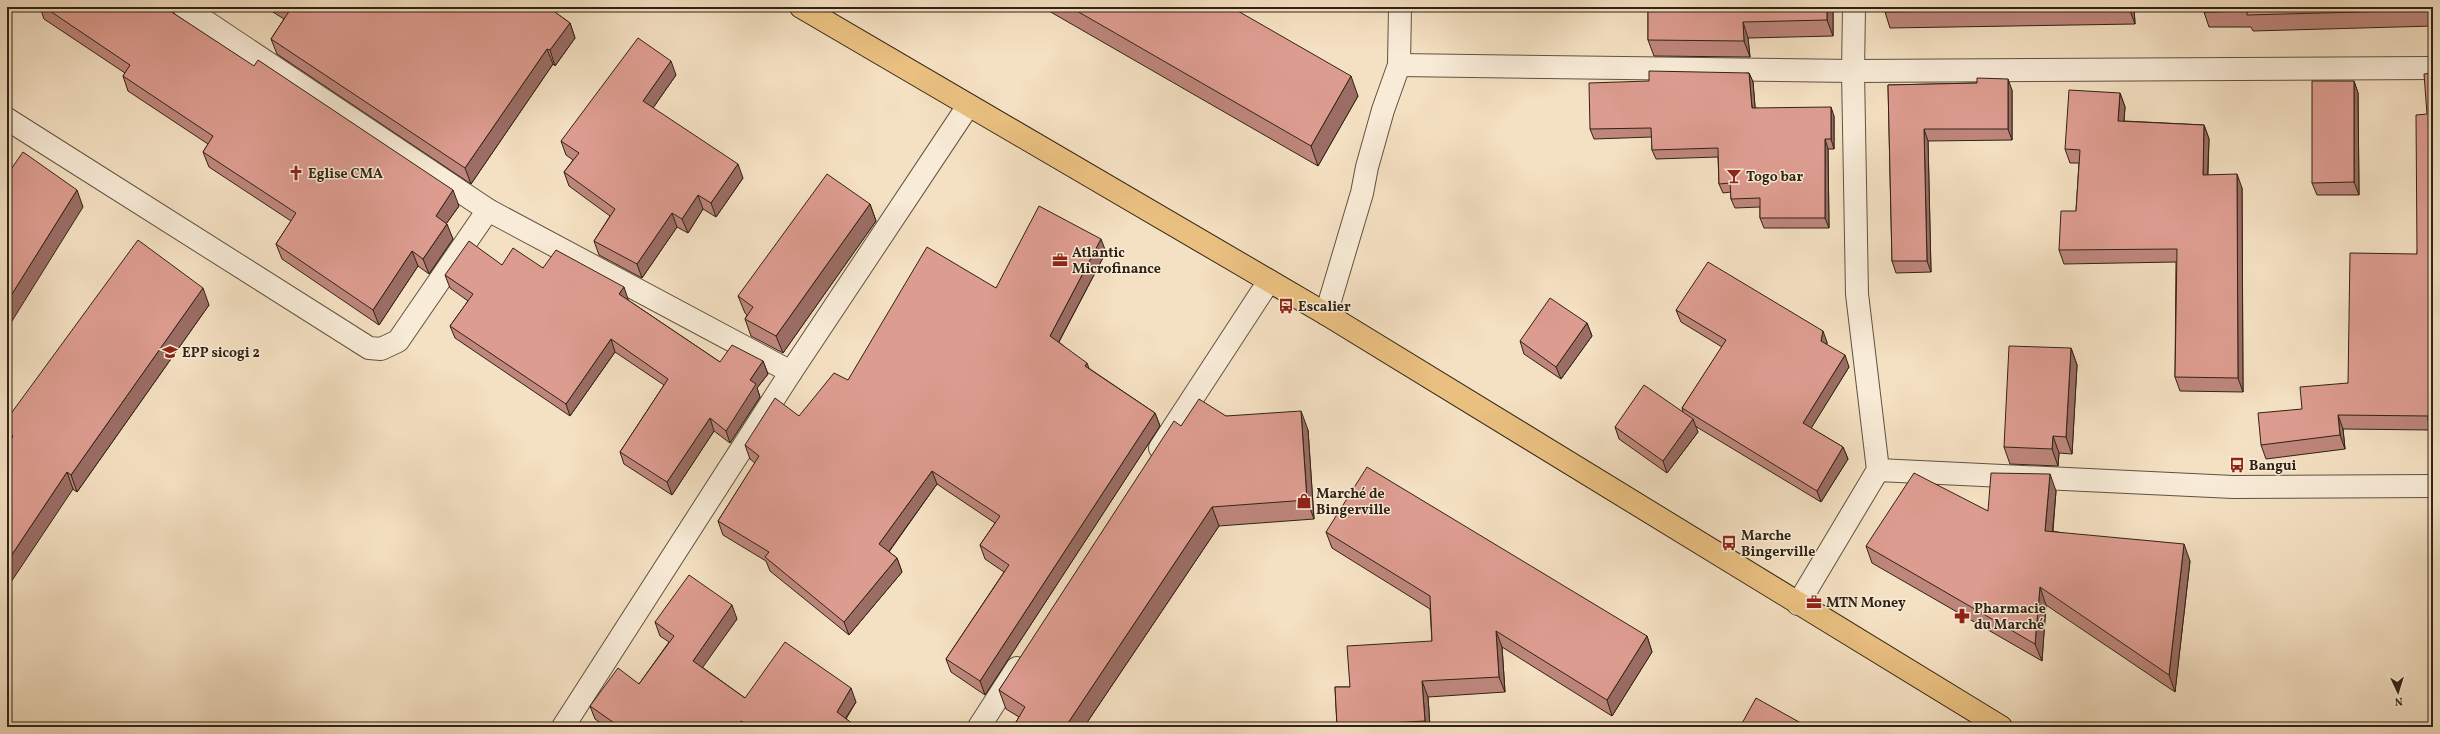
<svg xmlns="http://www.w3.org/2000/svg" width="2440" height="734" font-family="Vollkorn,serif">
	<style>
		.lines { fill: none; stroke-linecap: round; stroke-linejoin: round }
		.minor-casing { stroke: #615240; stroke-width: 24 }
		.major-casing { stroke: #302314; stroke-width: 24 }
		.minor { stroke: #f8ebd7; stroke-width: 22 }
		.major { stroke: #eac081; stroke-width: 22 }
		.wall { fill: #be867c; stroke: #302314 }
		.shaded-wall { fill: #9b6d65; stroke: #302314 }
		.building { fill: #dd9c90; stroke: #302314 }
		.labels { text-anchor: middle; stroke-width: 3; stroke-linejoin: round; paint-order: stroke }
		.poi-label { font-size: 14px; font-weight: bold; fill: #302314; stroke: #f8ebd7; text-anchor: start }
	</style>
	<rect width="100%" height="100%" fill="#f4e0c2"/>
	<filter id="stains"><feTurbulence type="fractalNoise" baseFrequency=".005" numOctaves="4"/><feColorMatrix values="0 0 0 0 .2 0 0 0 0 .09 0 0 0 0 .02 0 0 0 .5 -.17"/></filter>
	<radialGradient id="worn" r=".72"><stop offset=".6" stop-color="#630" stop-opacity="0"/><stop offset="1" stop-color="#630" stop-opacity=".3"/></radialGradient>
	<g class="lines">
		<!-- minor casing -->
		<g class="minor-casing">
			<g id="minor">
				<polyline points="184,7 488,210 791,372"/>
				<polyline points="1399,65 1853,71 2433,68"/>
				<polyline points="7,119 369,348 381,349 398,341 488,210"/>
				<polyline points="1326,314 1362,193 1367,167 1383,110 1399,65 1400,7"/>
				<polyline points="1160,448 1269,281"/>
				<polyline points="1878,470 2233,487 2433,486"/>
				<polyline points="1798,604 1878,470 1857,294 1853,71 1854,7"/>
				<polyline points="563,727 791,372 968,106"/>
				<polyline points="979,727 1017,668"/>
			</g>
		</g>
		<!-- major casing -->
		<g class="major-casing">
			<polyline id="major" points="801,7 1326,314 2001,727"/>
		</g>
		<!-- minor -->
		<use href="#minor" class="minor"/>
		<!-- major -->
		<use href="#major" class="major"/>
	</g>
	<!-- wall -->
	<g class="wall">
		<polygon points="40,7 164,7 459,206 446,224 453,239 429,274 418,266 379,325 282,259 276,244 291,221 209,167 203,152 208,144 128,91 123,76 125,73 44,19"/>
		<polygon points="265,7 548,7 570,23 575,38 555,66 553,64 471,184 277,54 271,39 284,19"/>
		<polygon points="1042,7 1231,7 1358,96 1318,166"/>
		<polygon points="1523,7 1833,7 1833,36 1748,38 1750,57 1654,56 1648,40 1648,10"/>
		<polygon points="1885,7 2134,7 2135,24 1890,28 1885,12"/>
		<polygon points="2433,7 2433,26 2253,31 2251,27 2209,27 2204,12"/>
		<polygon points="1749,73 1753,82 1755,108 1834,116 1834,149 1828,149 1829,228 1764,228 1760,218 1760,207 1735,208 1731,199 1731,192 1723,193 1719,184 1718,157 1656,159 1652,150 1652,137 1594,139 1590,129 1649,81"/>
		<polygon points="2433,73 2433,435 2431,430 2343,429 2345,449 2266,459 2261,445 2302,409 2348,383 2417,254"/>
		<polygon points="676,75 653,108 743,178 716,217 703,209 688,233 677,227 642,278 599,255 594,241 610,216 569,186 564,172 573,160 566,155 561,141"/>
		<polygon points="2354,81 2358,93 2359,195 2317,195 2312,183"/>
		<polygon points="1977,83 2012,90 2012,140 1928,141 1931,272 1896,273 1892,261 1888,85"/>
		<polygon points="2120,93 2125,107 2124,121 2204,125 2209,139 2208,175 2242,188 2243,392 2180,391 2175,377 2176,262 2064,264 2059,250 2076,211 2079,163 2070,163 2065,149"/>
		<polygon points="870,204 876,221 783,353 751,336 745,319 747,315 745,313 738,296"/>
		<polygon points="1106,252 1059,342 1090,369 1155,413 1160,426 985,695 951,672 946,659 1004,572 985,559 980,545 995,523 937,484 889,552 897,558 902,572 849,635 770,571 766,561 723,535 718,521 755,463 750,459 745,445 799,416 848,380 996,288"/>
		<polygon points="502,265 543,268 628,299 628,300 720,362 763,361 768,374 757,388 760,397 730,443 714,431 672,495 624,464 620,452 664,385 615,352 570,416 455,338 450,326 468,301 450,288 445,275"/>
		<polygon points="209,305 77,492 7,445 7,419"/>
		<polygon points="1676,310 1827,342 1827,345 1849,367 1811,428 1843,447 1848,459 1821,502 1695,426 1698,432 1667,473 1619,439 1615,427 1683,412 1682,408 1722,347 1681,322"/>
		<polygon points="1587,323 1592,336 1561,379 1524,354 1520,341"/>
		<polygon points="2071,348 2077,365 2072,454 2059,453 2058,466 2010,464 2004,447"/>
		<polygon points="1226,416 1308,430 1314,519 1219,526 1084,727 1013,727 1019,717 1006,709 999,690 1181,426"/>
		<polygon points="2056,491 2053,531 2190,561 2175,692 2046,605 2042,661 1872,563 1866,546"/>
		<polygon points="1326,532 1647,636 1652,652 1612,716 1502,647 1505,692 1428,697 1430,727 1337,727 1335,687 1350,687 1432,641 1430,609 1332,548"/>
		<polygon points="737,619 702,667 745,698 856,702 846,719 857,727 606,727 595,719 590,706 639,684 669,642 660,636 655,622"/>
	</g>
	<!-- shaded-wall -->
	<g class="shaded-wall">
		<polygon points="1827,7 1833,7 1833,36 1827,20"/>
		<polygon points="2129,7 2134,7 2135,24 2129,8"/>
		<polygon points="1743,22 1748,38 1750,57 1744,41"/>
		<polygon points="570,23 575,38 555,66 550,50"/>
		<polygon points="547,49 553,64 471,184 465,168"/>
		<polygon points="671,61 676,75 648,115 643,101"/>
		<polygon points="1749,73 1753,82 1756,117 1752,108"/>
		<polygon points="1351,76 1358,96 1318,166 1311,146"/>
		<polygon points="2008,79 2012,90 2012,140 2008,129"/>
		<polygon points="2354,81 2358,93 2359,195 2354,182"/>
		<polygon points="2120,93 2125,107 2123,134 2118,121"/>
		<polygon points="1831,107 1834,116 1834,149 1831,139"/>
		<polygon points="2204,125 2209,139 2207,188 2203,175"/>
		<polygon points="1924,129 1928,141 1931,272 1927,261"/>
		<polygon points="1825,139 1828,149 1829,228 1825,218"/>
		<polygon points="738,164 743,178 716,217 711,203"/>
		<polygon points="2237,174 2242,188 2243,392 2238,378"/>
		<polygon points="77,190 83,207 7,329 7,302"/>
		<polygon points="453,190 459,206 441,231 436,216"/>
		<polygon points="698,195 703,209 688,233 682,219"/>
		<polygon points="870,204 876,221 783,353 776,336"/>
		<polygon points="672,213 677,227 642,278 637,264"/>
		<polygon points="447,224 453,239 429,274 423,259"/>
		<polygon points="1101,239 1106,252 1055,349 1050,336"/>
		<polygon points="412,251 418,266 379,325 373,310"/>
		<polygon points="624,287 628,299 624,306 619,294"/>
		<polygon points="203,288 209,305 77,492 71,475"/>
		<polygon points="1587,323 1592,336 1561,379 1556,367"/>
		<polygon points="1823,331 1827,342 1825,353 1821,341"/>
		<polygon points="611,339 615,352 570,416 566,404"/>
		<polygon points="2071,348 2077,365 2072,454 2066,437"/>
		<polygon points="1845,355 1849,367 1807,435 1803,423"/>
		<polygon points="763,361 768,374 757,388 760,397 730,443 726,431 750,380"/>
		<polygon points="1087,363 1092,376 1085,366"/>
		<polygon points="1301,411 1308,430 1314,519 1307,500"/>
		<polygon points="1155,413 1160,426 985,695 980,681"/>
		<polygon points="2338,415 2343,429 2345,449 2340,435"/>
		<polygon points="710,418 714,431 672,495 667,482"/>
		<polygon points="1693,419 1698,432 1667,473 1663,461"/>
		<polygon points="2053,436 2059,453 2058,466 2052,449"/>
		<polygon points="1843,447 1848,459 1821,502 1817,491"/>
		<polygon points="932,471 937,484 884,558 879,544"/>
		<polygon points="67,472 73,489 7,588 7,562"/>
		<polygon points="2050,474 2056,491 2051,548 2045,531"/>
		<polygon points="1212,507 1219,526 1084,727 1066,727 1066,726"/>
		<polygon points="2184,544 2190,561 2175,692 2169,675"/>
		<polygon points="897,558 902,572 849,635 844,622"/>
		<polygon points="2040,587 2046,605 2042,661 2035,644"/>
		<polygon points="732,605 737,619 698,674 693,661"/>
		<polygon points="1496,631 1502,647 1505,692 1499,677"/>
		<polygon points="1647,636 1652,652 1612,716 1607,700"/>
		<polygon points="1422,681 1428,697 1430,727 1427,727 1425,721"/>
		<polygon points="851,688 856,702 841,725 837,712"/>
		<polygon points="741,721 743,727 737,727"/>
	</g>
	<!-- building -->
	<g class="building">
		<polygon points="44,7 164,7 254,66 258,60 453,190 436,216 447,224 423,259 412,251 373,310 276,244 296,213 203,152 213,136 123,76 130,65"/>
		<polygon points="284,7 548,7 570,23 550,50 547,49 465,168 271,39 290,10"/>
		<polygon points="1070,7 1231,7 1351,76 1311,146"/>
		<polygon points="1648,7 1827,7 1827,20 1743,22 1744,41 1648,40"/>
		<polygon points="1885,7 2129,7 2129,8 1885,12"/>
		<polygon points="2204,7 2433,7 2433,10 2247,15 2247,11 2204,12"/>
		<polygon points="638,38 671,61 643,101 738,164 711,203 698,195 682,219 672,213 637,264 594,241 615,209 564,172 579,153 561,141"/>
		<polygon points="1649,71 1749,73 1752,108 1831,107 1831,139 1825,139 1825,218 1760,218 1760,198 1731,199 1730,183 1719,184 1718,148 1652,150 1651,128 1590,129 1589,83 1649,81"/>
		<polygon points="2433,73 2433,421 2428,421 2428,416 2338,415 2340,435 2261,445 2258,413 2302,409 2300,387 2348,383 2350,253 2417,254 2416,115 2427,114 2424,74"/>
		<polygon points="1977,78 2008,79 2008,129 1924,129 1927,261 1892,261 1888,85 1977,83"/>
		<polygon points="2312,81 2354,81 2354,182 2312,183"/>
		<polygon points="2069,90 2120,93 2118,121 2204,125 2203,175 2237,174 2238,378 2175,377 2177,249 2059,250 2061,211 2076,211 2080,150 2065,149"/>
		<polygon points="23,152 77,190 7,302 7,175"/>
		<polygon points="827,174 870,204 776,336 745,319 753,307 738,296"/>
		<polygon points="1039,206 1101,239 1050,336 1087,363 1085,366 1155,413 980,681 946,659 1009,565 980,545 1000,516 932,471 879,544 897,558 844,622 765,557 769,552 718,521 759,456 745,445 775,398 799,416 834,373 848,380 927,247 996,288"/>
		<polygon points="138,240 203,288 71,475 67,472 7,562 7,446 13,436 7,432 7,419"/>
		<polygon points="469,241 502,265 513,248 543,268 556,250 624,287 619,294 720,362 732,345 763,361 750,380 756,384 726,431 710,418 667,482 620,452 668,379 611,339 566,404 450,326 473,294 445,275"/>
		<polygon points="1708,262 1823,331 1821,341 1845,355 1803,423 1843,447 1817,491 1682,408 1726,340 1676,310"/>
		<polygon points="1550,298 1587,323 1556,367 1520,341"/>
		<polygon points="2009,346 2071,348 2066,437 2053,436 2052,449 2004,447"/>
		<polygon points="1644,385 1693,419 1663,461 1615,427"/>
		<polygon points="1199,399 1226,416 1301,411 1307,500 1212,507 1066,726 1056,726 1055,727 1013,727 1025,707 999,690 1174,421 1181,426"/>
		<polygon points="1367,467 1647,636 1607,700 1496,631 1499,677 1422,681 1425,721 1337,726 1335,687 1350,687 1347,646 1432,641 1430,596 1326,532"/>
		<polygon points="1914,473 1988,511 1991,473 2050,474 2045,531 2184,544 2169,675 2040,587 2035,644 1866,546"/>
		<polygon points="689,575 732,605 693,661 745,698 785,642 851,688 837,712 857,727 750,727 741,721 737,727 620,727 590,706 618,668 639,684 674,636 655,622"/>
		<polygon points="1756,698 1808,727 1740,727"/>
	</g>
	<!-- icons -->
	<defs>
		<g id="church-bare" transform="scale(1.2)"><path d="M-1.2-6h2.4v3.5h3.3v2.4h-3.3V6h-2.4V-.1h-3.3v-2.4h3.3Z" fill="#8f2418" stroke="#f8ebd7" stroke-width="2.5" paint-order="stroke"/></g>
		<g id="bar-bare" transform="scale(1.2)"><path d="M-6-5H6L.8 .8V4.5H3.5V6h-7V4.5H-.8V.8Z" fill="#8f2418" stroke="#f8ebd7" stroke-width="2.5" paint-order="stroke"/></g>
		<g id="office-bare" transform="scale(1.2)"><path d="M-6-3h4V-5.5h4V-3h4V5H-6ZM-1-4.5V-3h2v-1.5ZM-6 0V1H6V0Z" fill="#8f2418" stroke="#f8ebd7" stroke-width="2.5" paint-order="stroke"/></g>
		<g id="bus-bare" transform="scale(1.2)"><path d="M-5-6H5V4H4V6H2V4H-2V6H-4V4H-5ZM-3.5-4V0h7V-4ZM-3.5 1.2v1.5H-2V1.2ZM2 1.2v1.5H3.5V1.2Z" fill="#8f2418" stroke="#f8ebd7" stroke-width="2.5" paint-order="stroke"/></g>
		<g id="school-bare" transform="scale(1.2)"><path d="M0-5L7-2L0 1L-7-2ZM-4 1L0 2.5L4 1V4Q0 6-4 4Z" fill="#8f2418" stroke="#f8ebd7" stroke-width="2.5" paint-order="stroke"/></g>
		<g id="shop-bare" transform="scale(1.2)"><path d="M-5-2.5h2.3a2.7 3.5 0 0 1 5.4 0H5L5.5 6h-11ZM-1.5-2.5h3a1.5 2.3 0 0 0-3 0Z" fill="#8f2418" stroke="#f8ebd7" stroke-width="2.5" paint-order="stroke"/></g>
		<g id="pharmacy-bare" transform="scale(1.2)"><path d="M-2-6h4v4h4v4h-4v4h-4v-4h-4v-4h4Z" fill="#8f2418" stroke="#f8ebd7" stroke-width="2.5" paint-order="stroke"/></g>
	</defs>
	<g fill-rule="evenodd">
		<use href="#church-bare" x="296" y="173"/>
		<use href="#bar-bare" x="1734" y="176"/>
		<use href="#office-bare" x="1060" y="260"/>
		<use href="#bus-bare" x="1286" y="306"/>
		<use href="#school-bare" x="170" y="352"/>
		<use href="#bus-bare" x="2237" y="465"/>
		<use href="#shop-bare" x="1304" y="501"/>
		<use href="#bus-bare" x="1729" y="543"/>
		<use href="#office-bare" x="1814" y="602"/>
		<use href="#pharmacy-bare" x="1962" y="616"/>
	</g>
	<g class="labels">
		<!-- poi labels -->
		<g class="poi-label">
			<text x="308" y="178">Eglise CMA</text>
			<text x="1746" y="181">Togo bar</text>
			<text x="1072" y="257">Atlantic<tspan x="1072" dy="16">Microfinance</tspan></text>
			<text x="1298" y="311">Escalier</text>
			<text x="182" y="357">EPP sicogi 2</text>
			<text x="2249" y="470">Bangui</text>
			<text x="1316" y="498">Marché de<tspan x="1316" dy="16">Bingerville</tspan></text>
			<text x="1741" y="540">Marche<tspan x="1741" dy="16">Bingerville</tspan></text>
			<text x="1826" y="607">MTN Money</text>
			<text x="1974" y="613">Pharmacie<tspan x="1974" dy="16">du Marché</tspan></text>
		</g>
	</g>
	<!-- margin -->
	<rect width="2440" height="734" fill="none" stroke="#f4e0c2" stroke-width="24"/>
	<rect x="8" y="8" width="2424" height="718" fill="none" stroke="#302314" stroke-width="2"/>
	<rect x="12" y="12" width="2416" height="710" fill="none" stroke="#302314"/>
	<!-- north arrow -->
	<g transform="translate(2398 692) rotate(176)" stroke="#f8ebd7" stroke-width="3" paint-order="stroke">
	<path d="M0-3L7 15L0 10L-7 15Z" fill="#302314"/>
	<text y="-6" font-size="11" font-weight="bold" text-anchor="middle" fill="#302314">N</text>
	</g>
	<rect width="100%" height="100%" filter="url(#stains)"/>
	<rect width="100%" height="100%" fill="url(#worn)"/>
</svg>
